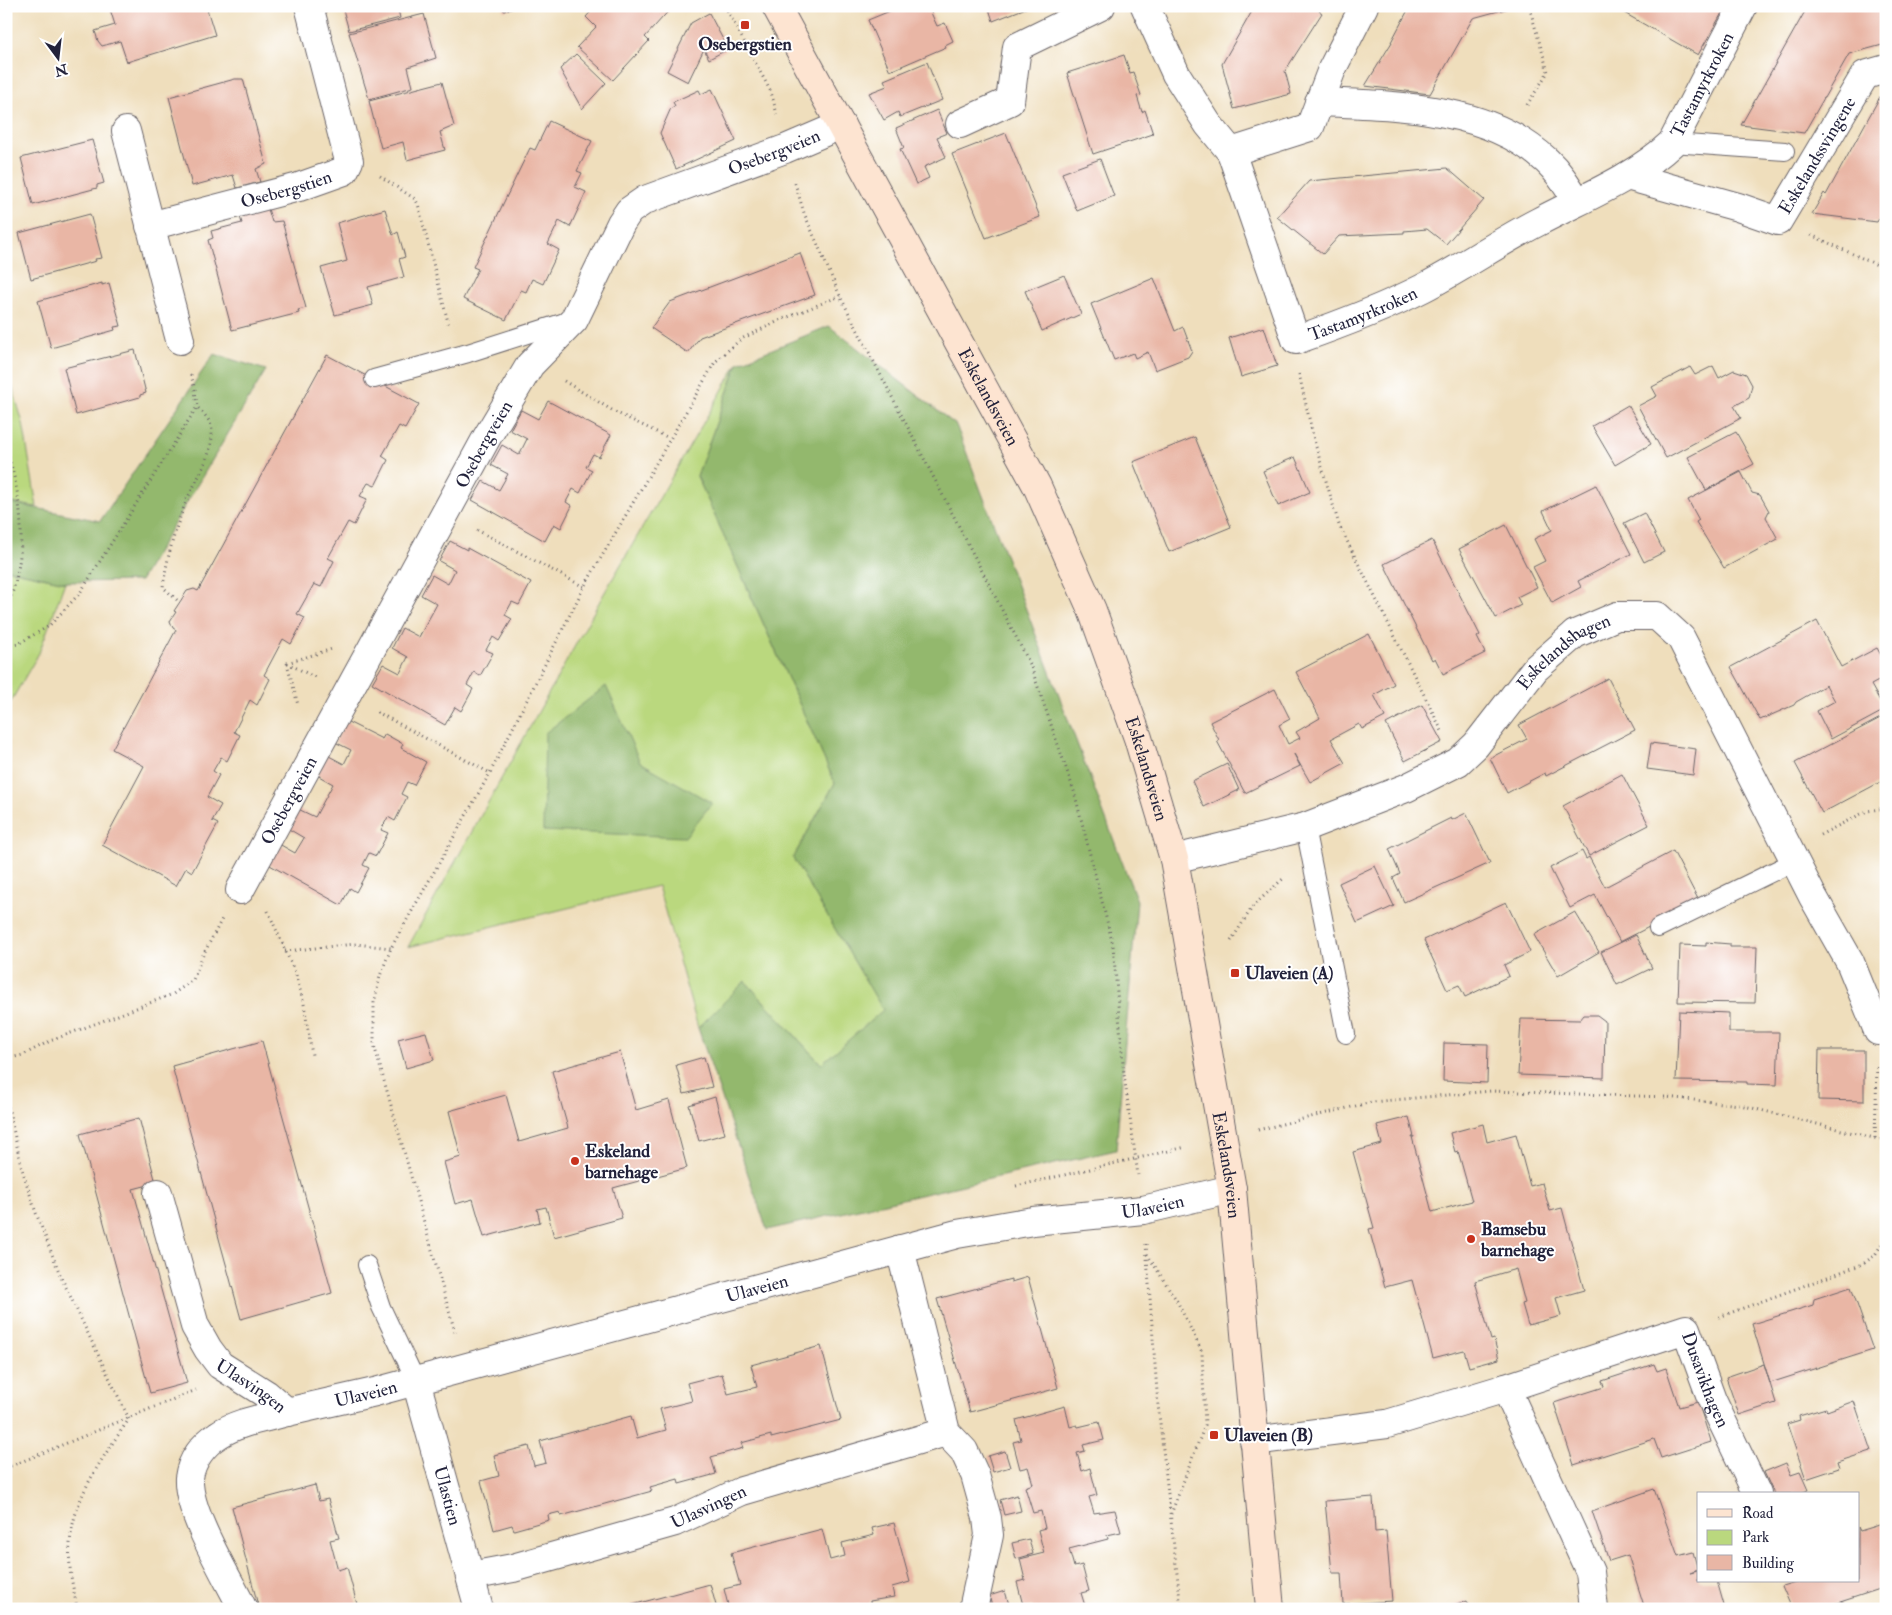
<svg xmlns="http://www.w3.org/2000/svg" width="1892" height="1615" font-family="'IM FELL Double Pica',serif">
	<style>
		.green { fill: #bad87e; stroke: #6e7d5c }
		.forest { fill: #93b86d; stroke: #5a6d54 }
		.building { fill: #e9b6a5 }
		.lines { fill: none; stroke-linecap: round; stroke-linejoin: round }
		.service-casing { stroke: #6a6468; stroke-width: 20 }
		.minor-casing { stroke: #6a6468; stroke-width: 30 }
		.secondary-casing { stroke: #6a6468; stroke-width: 30 }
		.path { stroke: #6a6468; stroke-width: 3; stroke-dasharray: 1 4; stroke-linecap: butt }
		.service { stroke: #fff; stroke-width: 18 }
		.minor { stroke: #fff; stroke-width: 28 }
		.secondary { stroke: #fde4d1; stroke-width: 28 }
		.poi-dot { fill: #c8321e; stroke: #fff; stroke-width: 2 }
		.labels { text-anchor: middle; stroke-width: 4; stroke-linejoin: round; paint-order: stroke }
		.poi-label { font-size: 18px; font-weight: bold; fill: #22223b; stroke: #fff; text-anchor: start }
		.street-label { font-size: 18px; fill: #22223b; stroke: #fff }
	</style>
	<rect width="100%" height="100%" fill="#fff"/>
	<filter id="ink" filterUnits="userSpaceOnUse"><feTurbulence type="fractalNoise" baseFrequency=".02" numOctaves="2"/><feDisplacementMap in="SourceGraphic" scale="10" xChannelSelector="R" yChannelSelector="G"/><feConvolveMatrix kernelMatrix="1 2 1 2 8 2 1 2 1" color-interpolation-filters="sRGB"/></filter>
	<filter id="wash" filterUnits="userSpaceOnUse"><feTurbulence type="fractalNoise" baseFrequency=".0096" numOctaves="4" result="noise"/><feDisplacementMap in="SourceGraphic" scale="20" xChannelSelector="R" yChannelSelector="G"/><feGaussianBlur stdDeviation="1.12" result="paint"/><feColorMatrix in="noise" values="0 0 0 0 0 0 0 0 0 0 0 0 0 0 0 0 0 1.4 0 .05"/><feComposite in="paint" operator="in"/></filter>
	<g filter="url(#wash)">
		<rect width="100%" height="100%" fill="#efdebc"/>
		<!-- green -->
		<g class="green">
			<polygon points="738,363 697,476 835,783 793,858 884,1011 821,1064 745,981 698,1028 658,886 408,947 602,597"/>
			<polygon points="6,366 23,423 37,507 6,502"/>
			<polygon points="6,569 65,582 39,653 6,710"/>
		</g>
		<!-- forest -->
		<g class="forest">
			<polygon points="829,326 956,425 1137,901 1116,1150 767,1230 698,1028 745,981 821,1064 883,1010 793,858 835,783 697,476 738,363"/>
			<polygon points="214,354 266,370 140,581 65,582 6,569 6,502 100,521"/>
			<polygon points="606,686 640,762 712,803 685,837 543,831 545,733"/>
		</g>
		<g id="blocks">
			<!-- building -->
			<g class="building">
				<polygon points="109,6 206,6 215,35 127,62 120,41 102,46 98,41 95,31 115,25"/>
				<polygon points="342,6 397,6 400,18 349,31"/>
				<polygon points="503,6 518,6 518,7 504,11"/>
				<polygon points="596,6 673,6 645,37 649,41 613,80 577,47 596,27 586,17"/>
				<polygon points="902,6 928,6 937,26 945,23 953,41 945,45 946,47 890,71 868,20"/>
				<polygon points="988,6 1031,6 993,21"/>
				<polygon points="1255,6 1322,6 1319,11 1322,13 1285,71 1291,94 1234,109 1222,64"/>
				<polygon points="1413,6 1512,6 1513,7 1473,18 1430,94 1365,86 1392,42 1391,42 1408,10 1410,11"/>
				<polygon points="1612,6 1726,6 1698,55"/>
				<polygon points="1808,6 1886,6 1886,44 1849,54 1804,133 1741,125"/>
				<polygon points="709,13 728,49 709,59 704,49 688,82 667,71 691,23"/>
				<polygon points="424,14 436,58 408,67 413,87 369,99 349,33"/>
				<polygon points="576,54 606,83 582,109 560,69"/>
				<polygon points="1124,55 1130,73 1133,72 1141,95 1137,96 1142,112 1145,110 1153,134 1093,154 1067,73"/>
				<polygon points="927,62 942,100 900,117 898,112 884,120 869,93 887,86 884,80"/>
				<polygon points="235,79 243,79 266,164 256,169 260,182 237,188 233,175 192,186 169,97"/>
				<polygon points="442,82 454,126 440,132 445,150 407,160 403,142 381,148 369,101"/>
				<polygon points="712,89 736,141 676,169 660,133 671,108 675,106 673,102 699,90 701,94"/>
				<polygon points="1886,93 1886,207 1877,222 1812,214 1824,193 1826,195 1881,95"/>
				<polygon points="937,110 947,133 937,137 946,157 924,167 929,178 916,184 900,149 904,148 896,128"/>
				<polygon points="549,121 592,141 577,171 582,173 575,187 586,192 570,227 559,221 548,244 559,250 543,284 532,279 526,292 521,290 506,320 463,299 478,269 473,267 502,206 530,148 535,150"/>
				<polygon points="1006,133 1040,217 986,238 952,154"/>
				<polygon points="92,140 104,183 97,185 97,188 33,205 21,158"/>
				<polygon points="1100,159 1114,196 1077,211 1062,173"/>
				<polygon points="1447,168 1484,200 1446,244 1427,229 1404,231 1404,233 1339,236 1323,254 1277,217 1309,181"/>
				<polygon points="268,209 272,222 282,221 306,308 298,310 299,313 232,330 208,240 213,238 211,231 242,223 240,217"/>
				<polygon points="385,209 393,235 398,232 405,257 399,259 404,277 368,287 373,305 335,315 321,268 347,261 337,223"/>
				<polygon points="90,214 102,258 95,259 96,261 31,279 19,233"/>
				<polygon points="800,253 815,295 700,337 688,353 651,328 670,302"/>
				<polygon points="1064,275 1081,314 1042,331 1025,291"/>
				<polygon points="1154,278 1175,331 1183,327 1192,351 1188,357 1155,370 1148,352 1135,358 1133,353 1114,360 1091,304"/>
				<polygon points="102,283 102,285 109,283 121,326 114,327 115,330 51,348 38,301"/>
				<polygon points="1264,327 1277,366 1241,377 1229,338"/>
				<polygon points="135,350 146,393 140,395 140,397 76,415 64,368"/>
				<polygon points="327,355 419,404 405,429 399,426 382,456 388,460 375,486 368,483 360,496 367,499 354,525 348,522 328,558 334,561 321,587 314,584 297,614 305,618 291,644 283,639 264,675 270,679 257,705 250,700 234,732 240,735 227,761 221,757 213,771 219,775 207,797 221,805 212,821 218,824 192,872 186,868 176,886 102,845 144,766 112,749 176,630 173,628 170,621 176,612 174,611 187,591 194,589 198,591"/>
				<polygon points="1713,366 1719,378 1734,370 1746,374 1752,385 1749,398 1734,406 1741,418 1666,458 1638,406 1657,396 1652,387 1690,367 1695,375"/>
				<polygon points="548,401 611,435 599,457 593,454 586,467 592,470 580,493 573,489 566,502 572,506 561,528 554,524 545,541 472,500 483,481 499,490 508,474 491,465 502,445 519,455 527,439 510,430 521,410 538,419"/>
				<polygon points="1628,405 1651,444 1615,465 1592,426"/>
				<polygon points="1736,432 1754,464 1706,490 1688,457"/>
				<polygon points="1195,437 1231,527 1169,552 1133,462"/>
				<polygon points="1295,457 1310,492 1278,506 1263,471"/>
				<polygon points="1741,472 1752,493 1760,495 1769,511 1766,517 1778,539 1724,568 1696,522 1699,520 1688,500"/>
				<polygon points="1596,485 1631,554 1578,581 1581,587 1552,603 1533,567 1545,561 1534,539 1552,530 1543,511"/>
				<polygon points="1644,513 1664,552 1644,562 1624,523"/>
				<polygon points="1506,525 1537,587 1517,597 1521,605 1496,618 1459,549"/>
				<polygon points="1432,540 1480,635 1477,637 1485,653 1443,674 1435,658 1432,660 1384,564"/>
				<polygon points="450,541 467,550 467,548 531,583 519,605 512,602 505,615 512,619 499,641 493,637 486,650 493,653 480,676 474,672 467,685 473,689 461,711 455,707 445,725 372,683 383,664 400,673 408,657 392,648 402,628 419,637 437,604 421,595 432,575 448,584 455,570 439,561"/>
				<polygon points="1817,621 1841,667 1877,648 1886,664 1886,677 1871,685 1885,710 1831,739 1817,711 1835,701 1826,685 1796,702 1794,705 1760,720 1731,667"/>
				<polygon points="1369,634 1394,684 1374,695 1385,717 1362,729 1359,724 1331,739 1345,763 1310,782 1294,754 1300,766 1245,793 1217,741 1219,740 1210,722 1275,689 1290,719 1279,725 1288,744 1300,738 1296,732 1320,718 1296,672"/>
				<polygon points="1608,678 1635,730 1546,776 1545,773 1507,793 1490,758 1527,739 1519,725"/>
				<polygon points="1422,705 1442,742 1405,761 1386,724"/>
				<polygon points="1886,715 1886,779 1822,813 1795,763"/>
				<polygon points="346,721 382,739 385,734 403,744 401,748 426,762 414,785 407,782 401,794 407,797 395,821 388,817 381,830 388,833 376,856 369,853 363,865 369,868 356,892 350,888 341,905 268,864 279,844 295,853 304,838 287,828 298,809 315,817 333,784 317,775 327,755 344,764 351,750 335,742"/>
				<polygon points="1651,743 1696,749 1693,775 1647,769"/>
				<polygon points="1227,764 1239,790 1204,807 1192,781"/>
				<polygon points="1622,774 1649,825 1589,856 1563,806"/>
				<polygon points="1466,813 1490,863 1404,902 1393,878 1400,874 1389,849 1451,818 1452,820"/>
				<polygon points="1582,851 1586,859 1589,857 1605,887 1673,851 1699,901 1620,942 1595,895 1570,908 1550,868"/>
				<polygon points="1375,866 1394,906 1357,923 1339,883"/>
				<polygon points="1506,902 1530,952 1504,965 1509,976 1465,997 1459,985 1447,990 1424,940"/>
				<polygon points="1575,912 1599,952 1558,976 1534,935"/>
				<polygon points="1636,935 1652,968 1617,985 1601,952"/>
				<polygon points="1706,942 1730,944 1730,947 1757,947 1755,1003 1678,1002 1680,945 1706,946"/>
				<polygon points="1679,1011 1729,1013 1729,1032 1779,1032 1777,1085 1747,1084 1747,1082 1676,1081"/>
				<polygon points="1584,1015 1597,1015 1605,1021 1604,1078 1518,1075 1521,1019 1580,1020"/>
				<polygon points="426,1032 434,1060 406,1068 398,1039"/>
				<polygon points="262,1041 332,1293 241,1319 172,1066"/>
				<polygon points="1444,1043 1488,1044 1487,1083 1443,1081"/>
				<polygon points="1819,1050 1864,1050 1864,1101 1818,1100"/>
				<polygon points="620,1052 636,1110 669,1100 687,1168 613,1188 622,1218 554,1237 546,1207 537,1209 540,1222 484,1237 473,1199 455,1204 444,1162 461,1157 449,1111 506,1095 519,1142 568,1128 552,1071"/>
				<polygon points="704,1057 712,1087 684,1094 676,1065"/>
				<polygon points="715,1097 725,1134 699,1141 689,1105"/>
				<polygon points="1409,1117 1414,1137 1412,1137 1432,1212 1472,1201 1458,1151 1455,1152 1450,1133 1483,1124 1487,1142 1516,1134 1530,1186 1542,1183 1550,1211 1562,1208 1584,1290 1556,1298 1561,1316 1528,1325 1522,1304 1525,1303 1516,1269 1475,1281 1491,1340 1494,1339 1499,1359 1469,1367 1464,1350 1433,1358 1412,1280 1385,1287 1369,1229 1374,1228 1353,1152 1382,1144 1377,1125"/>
				<polygon points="139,1118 156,1183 133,1189 187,1383 150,1393 80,1134"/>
				<polygon points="1028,1277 1058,1388 970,1412 937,1299 1011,1279 1011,1282"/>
				<polygon points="1851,1287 1873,1350 1770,1383 1752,1324 1813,1305 1814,1299"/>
				<polygon points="821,1346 841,1420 771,1438 771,1435 741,1443 743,1448 711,1457 716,1474 679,1484 678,1479 650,1487 652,1491 561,1516 560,1512 548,1515 549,1520 514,1530 512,1525 494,1530 481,1481 499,1476 494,1455 529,1446 534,1466 546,1463 540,1441 631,1416 637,1438 666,1430 660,1409 692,1401 687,1383 722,1374 728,1394 757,1387 751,1365"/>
				<polygon points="1654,1364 1657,1371 1666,1368 1679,1407 1698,1402 1711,1442 1661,1458 1654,1439 1574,1465 1554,1403 1604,1387 1602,1381"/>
				<polygon points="1764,1364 1776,1403 1739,1415 1726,1377"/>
				<polygon points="1854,1401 1871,1451 1837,1462 1839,1468 1806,1479 1787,1424 1800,1420 1799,1416 1826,1408 1827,1411"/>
				<polygon points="1065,1406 1070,1427 1077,1425 1078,1427 1099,1422 1104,1440 1083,1445 1085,1451 1077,1453 1082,1471 1090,1468 1097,1495 1089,1497 1094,1513 1115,1510 1121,1532 1107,1535 1108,1539 1069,1549 1074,1567 1082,1565 1089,1591 1081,1593 1086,1609 1033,1609 1032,1606 1024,1609 1017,1582 1025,1580 1020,1559 1044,1553 1038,1530 1045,1528 1041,1511 1033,1513 1025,1487 1033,1484 1028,1467 1020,1469 1013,1442 1021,1440 1016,1420"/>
				<polygon points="1005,1451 1010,1467 993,1472 988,1456"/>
				<polygon points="1786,1463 1791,1475 1800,1472 1808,1490 1799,1494 1774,1494 1764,1472"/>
				<polygon points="315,1485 319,1501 328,1499 339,1538 330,1540 338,1570 347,1567 358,1608 259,1609 232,1507"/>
				<polygon points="1654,1489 1678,1556 1693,1552 1698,1570 1690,1573 1698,1571 1698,1581 1717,1581 1725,1609 1645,1609 1628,1555 1609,1561 1592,1511"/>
				<polygon points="1017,1495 1021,1511 1004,1515 1000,1500"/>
				<polygon points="1373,1497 1375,1532 1386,1531 1392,1601 1343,1604 1341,1573 1332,1573 1325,1501"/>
				<polygon points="894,1523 910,1582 892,1587 894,1597 870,1601 870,1604 859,1607 859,1604 843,1609 729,1609 724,1589 740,1585 731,1553 822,1529 830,1560 845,1556 842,1543 874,1535 872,1528"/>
				<polygon points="1886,1523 1886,1587 1828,1606 1829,1609 1792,1609 1782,1586 1798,1581 1858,1581 1858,1527 1860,1531"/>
				<polygon points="1029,1539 1033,1554 1016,1559 1012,1543"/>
				<polygon points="710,1584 717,1609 621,1609 621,1608"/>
				<polygon points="1005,1591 1010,1608 993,1609 989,1596"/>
				<polygon points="1466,1601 1469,1609 1448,1609"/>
			</g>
		</g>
	</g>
	<g filter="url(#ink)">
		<use href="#blocks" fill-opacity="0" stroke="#6a6468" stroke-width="1"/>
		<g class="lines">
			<!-- service casing -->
			<g class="service-casing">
				<g id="service">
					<polyline points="1672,143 1785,151"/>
					<polyline points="374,379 468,353 568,321"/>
					<polyline points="1305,827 1346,1034"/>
					<polyline points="1658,928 1795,861"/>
					<polyline points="367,1265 381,1307 416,1381"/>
				</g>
			</g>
			<!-- minor casing -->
			<g class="minor-casing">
				<g id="minor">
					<path id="s1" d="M1145,6L1176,74L1208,124L1231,152L1296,340C1339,325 1382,309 1423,288C1462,268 1499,242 1538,222C1583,198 1635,178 1672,143L1743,6"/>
					<path d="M1319,102C1396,105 1488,106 1547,161C1560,173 1568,187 1577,201"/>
					<polyline points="960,124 1010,101 1017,47 1101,6"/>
					<polyline points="126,131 180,340"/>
					<polyline points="1231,152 1310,127 1332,69 1364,6"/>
					<path id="s2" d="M1627,176L1738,207L1778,221L1865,75L1886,69"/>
					<path id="s3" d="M150,226L299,187L344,171L349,161L309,6"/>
					<path id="s4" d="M1174,859L1305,827L1406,788L1458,762L1476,745L1535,669L1575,634L1617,616H1657L1681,638L1812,895L1850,962L1878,1031"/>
					<path id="s5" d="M240,890L487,437L530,365L574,320L621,223L629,211L645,200L785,149L841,125"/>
					<path id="s6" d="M158,1193L195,1326L208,1349L220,1365L266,1394L287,1412C265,1418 237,1422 218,1435C204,1444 191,1460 189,1478C187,1512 227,1576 243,1609"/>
					<polyline points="900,1249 946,1432 964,1451 975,1475 987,1518 989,1535 973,1609"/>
					<path id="s7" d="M416,1381L479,1609"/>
					<polyline points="1506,1388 1590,1572 1594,1609"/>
					<path id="s8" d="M287,1412L375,1392L957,1234L1033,1221L1143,1210L1232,1189"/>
					<path id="s9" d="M1254,1441L1387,1424L1506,1388L1686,1329L1712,1400L1757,1494"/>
					<path id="s10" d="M470,1576L513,1568L675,1522L742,1491L946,1432"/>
				</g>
			</g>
			<!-- secondary casing -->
			<g class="secondary-casing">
				<g id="secondary">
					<path id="s11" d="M776,6L1037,486L1092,610L1138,738L1174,859L1232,1189L1270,1609"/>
				</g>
			</g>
			<!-- path -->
			<g class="path">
				<polyline points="725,6 771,92 777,114"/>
				<polyline points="1527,105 1548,72 1529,6"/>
				<polyline points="380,176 415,199 418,204 449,326"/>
				<polyline points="795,183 804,213 840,296 1030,664 1074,791 1113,945 1124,1075 1138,1175"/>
				<polyline points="1811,235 1886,269"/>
				<polyline points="1299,374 1314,440 1339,525 1442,731"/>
				<polyline points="564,381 615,412 669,438"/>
				<path d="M6,448C23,500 29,557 6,609"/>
				<polyline points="477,530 584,587"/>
				<path d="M177,600L163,587C167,558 174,532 185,504C194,483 213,456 212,432C212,421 204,414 197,407"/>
				<polyline points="6,646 18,644 49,626 80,593 197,407 195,390 190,371"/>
				<polyline points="287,663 316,678"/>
				<polyline points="287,663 332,649"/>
				<polyline points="287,663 298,705"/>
				<polyline points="377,712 490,773"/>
				<polyline points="1820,835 1867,811 1886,808"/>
				<polyline points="268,911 296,975 304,1004 312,1055"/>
				<polyline points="1231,941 1253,906 1285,877"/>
				<polyline points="285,951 356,944 391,948"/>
				<polyline points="6,1059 23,1055 50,1041 173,994 193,980 202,957 222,919"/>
				<path d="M6,1097L22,1169L36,1213L61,1277L129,1419C98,1465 65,1507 70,1567C71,1581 75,1595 77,1609"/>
				<polyline points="1258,1130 1372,1102 1491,1091 1666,1097 1740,1105 1886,1141"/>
				<polyline points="1875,1138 1877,1066"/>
				<polyline points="1016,1186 1186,1147"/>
				<polyline points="1146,1244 1158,1405 1181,1609"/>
				<polyline points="1147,1254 1177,1301 1202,1352 1205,1425 1171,1514"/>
				<polyline points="1719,1317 1863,1264 1875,1255 1886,1237"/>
				<polyline points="455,1332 374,1045 374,1003 380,976 391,948 490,773 584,587 715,362 741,339 783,319 840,296"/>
				<polyline points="6,1468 196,1390"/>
			</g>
			<!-- service -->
			<use href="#service" class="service"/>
			<!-- minor -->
			<use href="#minor" class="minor"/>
			<!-- secondary -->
			<use href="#secondary" class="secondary"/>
		</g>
	</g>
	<!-- markers -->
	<g class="poi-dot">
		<rect x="740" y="20" width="10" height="10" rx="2.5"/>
		<rect x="1230" y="968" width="10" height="10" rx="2.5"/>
		<circle cx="575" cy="1161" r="5"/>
		<circle cx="1471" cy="1239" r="5"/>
		<rect x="1209" y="1430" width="10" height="10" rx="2.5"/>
	</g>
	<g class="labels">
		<!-- poi labels -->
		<g class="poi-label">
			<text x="745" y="50" text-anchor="middle">Osebergstien</text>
			<text x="1245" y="979">Ulaveien (A)</text>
			<text x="585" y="1157">Eskeland<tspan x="585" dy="21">barnehage</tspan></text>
			<text x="1481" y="1235">Bamsebu<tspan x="1481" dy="21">barnehage</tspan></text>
			<text x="1224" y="1441">Ulaveien (B)</text>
		</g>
		<!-- street labels -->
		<g class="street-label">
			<text dy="6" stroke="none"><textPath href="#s1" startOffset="861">Tastamyrkroken</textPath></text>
			<text dy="6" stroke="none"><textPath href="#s5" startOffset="942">Osebergveien</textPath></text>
			<text dy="6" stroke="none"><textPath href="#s2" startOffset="234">Eskelandssvingene</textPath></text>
			<text dy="6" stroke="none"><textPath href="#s3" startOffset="141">Osebergstien</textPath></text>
			<text dy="6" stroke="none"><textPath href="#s1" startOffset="441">Tastamyrkroken</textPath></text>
			<text dy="6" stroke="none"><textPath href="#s11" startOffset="445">Eskelandsveien</textPath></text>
			<text dy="6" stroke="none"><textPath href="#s5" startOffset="508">Osebergveien</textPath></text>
			<text dy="6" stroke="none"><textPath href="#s4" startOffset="456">Eskelandshagen</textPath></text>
			<text dy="6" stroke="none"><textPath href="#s11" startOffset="850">Eskelandsveien</textPath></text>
			<text dy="6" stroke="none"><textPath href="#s5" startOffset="102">Osebergveien</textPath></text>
			<text dy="6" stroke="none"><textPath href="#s11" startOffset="1255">Eskelandsveien</textPath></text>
			<text dy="6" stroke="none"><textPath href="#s8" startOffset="891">Ulaveien</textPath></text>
			<text dy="6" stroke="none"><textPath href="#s8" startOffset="486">Ulaveien</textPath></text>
			<text dy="6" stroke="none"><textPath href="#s9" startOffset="502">Dusavikhagen</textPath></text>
			<text dy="6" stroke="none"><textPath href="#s6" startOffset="222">Ulasvingen</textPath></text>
			<text dy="6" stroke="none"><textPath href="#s8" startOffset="81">Ulaveien</textPath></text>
			<text dy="6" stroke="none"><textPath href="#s7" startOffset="119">Ulastien</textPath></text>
			<text dy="6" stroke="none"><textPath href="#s10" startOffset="249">Ulasvingen</textPath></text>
		</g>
	</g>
	<!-- margin -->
	<rect width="1892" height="1615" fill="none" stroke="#fff" stroke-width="25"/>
	<!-- legend -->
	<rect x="1697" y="1492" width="162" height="90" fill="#ffffff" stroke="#a7a7b1"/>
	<rect x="1707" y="1509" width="25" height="8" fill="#fde4d1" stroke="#a7a7b1"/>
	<text x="1742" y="1518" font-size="15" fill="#22223b">Road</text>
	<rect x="1707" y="1530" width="25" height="15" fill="#bad87e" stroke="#a7a7b1"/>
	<text x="1742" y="1542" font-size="15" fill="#22223b">Park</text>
	<rect x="1707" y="1555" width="25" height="15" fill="#e9b6a5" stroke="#a7a7b1"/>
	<text x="1742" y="1568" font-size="15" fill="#22223b">Building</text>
	<!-- north arrow -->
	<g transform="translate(58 58) rotate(165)" stroke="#ffffff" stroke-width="4" paint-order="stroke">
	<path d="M0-4L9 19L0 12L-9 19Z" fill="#22223b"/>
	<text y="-8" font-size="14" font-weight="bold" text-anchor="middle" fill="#22223b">N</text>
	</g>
</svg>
